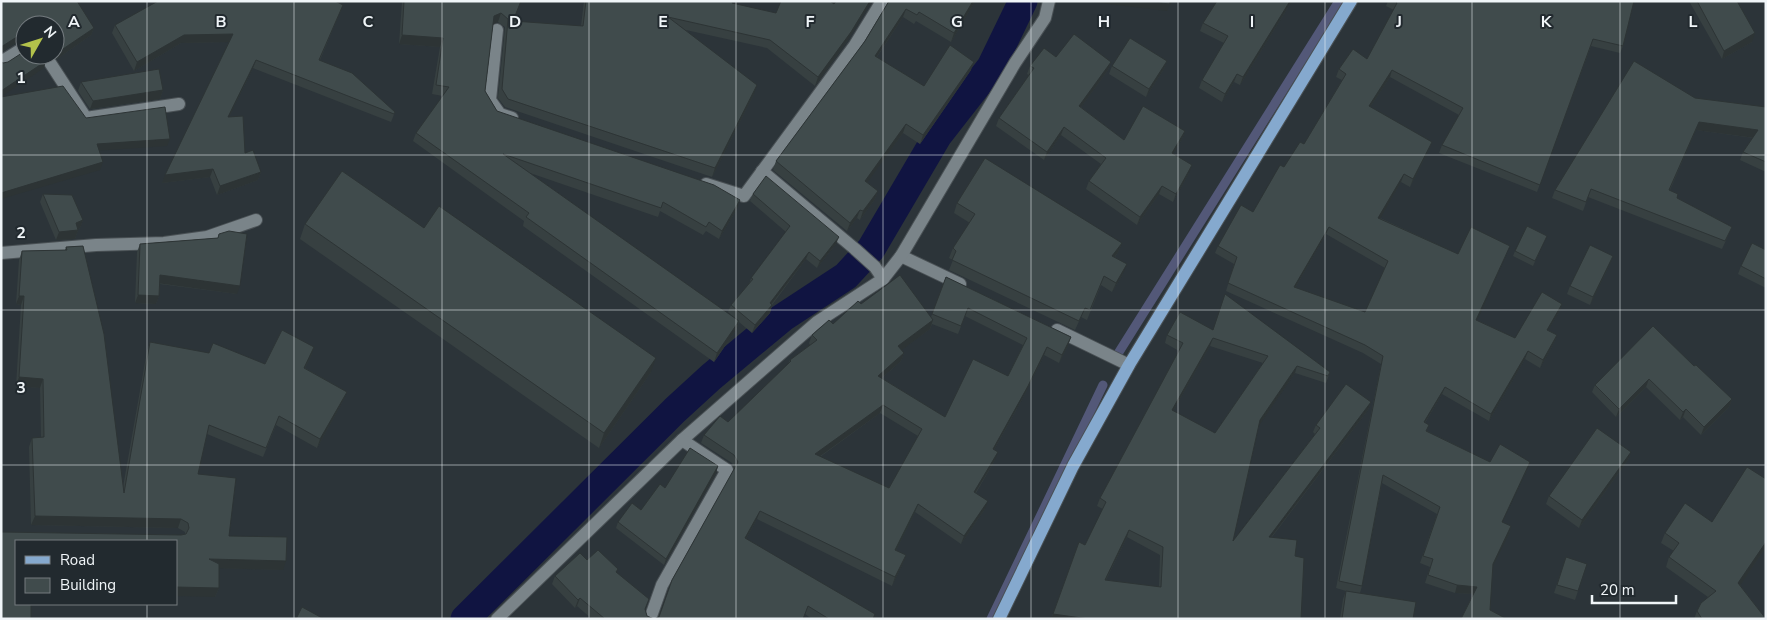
<svg xmlns="http://www.w3.org/2000/svg" width="1767" height="620" font-family="'Nunito Sans',sans-serif">
	<style>
		.lines { fill: none; stroke-linecap: round; stroke-linejoin: round }
		.stream { stroke: #535878; stroke-width: 9 }
		.canal { stroke: #101441; stroke-width: 29 }
		.minor-casing { stroke: #495054; stroke-width: 14 }
		.major-casing { stroke: #495054; stroke-width: 14 }
		.minor { stroke: #7a8489; stroke-width: 12 }
		.major { stroke: #85a9ce; stroke-width: 12 }
		.wall { fill: #374041; fill-rule: evenodd }
		.shaded-wall { fill: #2d3435 }
		.building { fill: #404b4c; stroke: #2d3435; fill-rule: evenodd }
		.grid { fill: none; stroke: #f0f5f8; stroke-width: 1; stroke-opacity: 0.55 }
		.grid-label { font-size: 16px; text-anchor: middle; font-weight: bold; fill: #f0f5f8; stroke: #222a2f; stroke-width: 4; stroke-linejoin: round; paint-order: stroke }
	</style>
	<rect width="100%" height="100%" fill="#2c3439"/>
	<g class="lines">
		<!-- stream -->
		<g class="stream">
			<polyline points="1119,352 1339,1"/>
			<polyline points="991,619 1103,385"/>
		</g>
		<!-- canal -->
		<polyline class="canal" points="465,619 675,410 711,377 782,318 846,276 871,249 938,135 991,67 1023,1"/>
		<!-- minor casing -->
		<g class="minor-casing">
			<g id="minor">
				<polyline points="497,30 490,100 500,114 512,118"/>
				<polyline points="45,55 86,118 179,104"/>
				<polyline points="1,62 25,47"/>
				<polyline points="762,171 855,249 875,267 883,279"/>
				<polyline points="706,184 744,196 855,45 882,1"/>
				<polyline points="1,253 96,245 164,243 207,237 256,220"/>
				<polyline points="901,256 960,284"/>
				<polyline points="1057,330 1129,365"/>
				<polyline points="497,619 682,440 817,322 883,279 901,256 1015,63 1045,18 1049,1"/>
				<polyline points="650,619 662,585 727,470 682,440"/>
			</g>
		</g>
		<!-- major casing -->
		<g class="major-casing">
			<polyline id="major" points="999,619 1073,466 1129,365 1351,1"/>
		</g>
		<!-- minor -->
		<use href="#minor" class="minor"/>
		<!-- major -->
		<use href="#major" class="major"/>
	</g>
	<!-- wall -->
	<g class="wall">
		<polygon points="1,1 94,28 91,35 57,59 54,55 55,55 55,25 25,25 25,40 21,40 1,52"/>
		<polygon points="402,1 521,1 513,21 581,26 584,1 733,1 732,3 848,40 815,86 767,48 686,30 754,94 712,177 505,107 498,98 505,27 498,22 493,24 485,91 497,111 737,209 719,239 706,231 703,235 660,211 658,217 530,173 737,320 728,312 731,305 749,285 751,278 786,232 750,201 753,194 836,244 817,268 806,259 772,305 770,313 752,333 739,322 736,330 714,362 523,226 524,221 413,141 416,133 443,96 432,94 440,47 399,44"/>
		<polygon points="889,1 974,3 951,42 916,21 914,24 903,17 877,57 924,86 971,70 920,144 903,133 867,182 878,191 875,199 860,220 857,218 847,231 773,170 776,161 865,41"/>
		<polygon points="1292,1 1240,85 1234,82 1222,102 1199,88 1202,80 1224,43 1200,31 1203,23"/>
		<path d="M1388,1H1634L1623,46L1620,53L1591,46L1537,192L1439,153L1442,145L1459,115L1390,77L1370,107L1432,142L1429,149L1410,187L1401,182L1380,218L1458,254L1507,253L1477,320L1515,338L1562,304L1559,312L1548,330L1557,335L1554,343L1540,368L1525,359L1489,421L1442,394L1425,423L1427,431L1490,462L1527,470L1502,522L1511,526L1509,534L1461,619L1473,594L1455,593L1425,583L1430,567L1420,563L1437,514L1382,483L1362,586L1360,593L1413,619H1340L1343,599L1346,591L1336,588L1381,364L1363,353L1226,291L1234,264L1215,253L1218,246L1253,212L1284,167L1304,144L1342,80L1336,77L1339,69L1367,59L1394,10L1386,6ZM1326,234L1385,268L1365,312L1295,288Z"/>
		<polygon points="1689,1 1737,1 1752,42 1722,59"/>
		<polygon points="343,5 320,60 395,112 391,122 253,68 229,117 245,153 261,172 258,180 217,195 210,177 162,183 229,42 181,43 134,71 112,33 115,25"/>
		<polygon points="1056,57 1111,62 1108,70 1081,107 1124,140 1185,131 1182,139 1173,154 1189,173 1173,202 1159,194 1137,225 1086,189 1089,181 1101,164 1061,135 1044,160 996,126 999,118 1029,75 1027,74 1030,66"/>
		<polygon points="1167,61 1164,69 1146,97 1109,74 1112,66"/>
		<polygon points="81,82 163,90 160,99 90,109 78,91"/>
		<polygon points="1695,98 1766,107 1766,172 1740,160 1743,152 1753,138 1696,130 1670,190 1677,198 1732,227 1722,249 1588,197 1583,211 1552,198 1555,190"/>
		<polygon points="43,194 83,220 80,228 78,229 78,230 75,239 56,240 40,202"/>
		<polygon points="957,203 1122,243 1118,252 1115,257 1123,274 1112,292 1101,285 1087,320 1081,317 1075,330 949,270 953,260 949,258 953,248 970,223 954,213"/>
		<polygon points="305,224 651,372 599,448 300,239"/>
		<polygon points="219,234 237,294 160,284 159,296 156,304 135,303 137,252 140,244 218,238"/>
		<polygon points="1545,240 1533,266 1513,256 1515,251"/>
		<polygon points="83,246 123,487 147,351 150,342 265,364 314,347 311,356 305,368 347,392 343,401 317,448 276,425 263,457 207,434 198,474 229,536 283,570 219,568 219,588 215,597 1,532 181,535 185,534 185,532 178,528 31,525 29,447 32,438 41,438 40,388 16,386 21,305 16,304 19,260 22,251 65,250 66,247"/>
		<polygon points="1766,250 1766,288 1738,274 1741,266"/>
		<polygon points="1613,256 1610,264 1590,305 1567,294 1570,286"/>
		<path d="M946,277L1071,337L1068,345L1059,363L1044,355L1025,394L994,450L995,460L976,493L985,509L961,544L915,512L896,550L906,555L903,563L892,586L757,519L746,539L873,619H812L805,614L659,617L734,469L732,463L701,443L704,435L728,422L788,364L790,360L810,345L809,343L812,335L833,324L861,304L931,317ZM965,316L1023,345L1008,376L945,417L882,378L901,361L904,353L901,350L930,329L932,324L958,334ZM880,413L918,436L889,488L820,457Z"/>
		<path d="M1212,330L1330,372L1326,383L1295,373L1259,425L1233,541L1315,434L1313,432L1316,425L1371,402L1368,410L1272,537L1295,556L1301,619H1051L1079,542L1085,545L1103,509L1097,506L1100,498L1179,351L1165,343L1167,335ZM1210,346L1263,363L1215,433L1173,411ZM1127,537L1160,555L1159,587L1106,580Z"/>
		<polygon points="1694,366 1732,399 1729,407 1701,435 1683,417 1680,420 1646,387 1616,417 1592,392 1595,385"/>
		<polygon points="1631,452 1628,460 1579,528 1546,504 1549,496"/>
		<polygon points="718,466 716,473 664,565 616,528 618,522 641,510 665,488"/>
		<polygon points="1766,479 1766,547 1740,585 1766,619 1694,619 1697,611 1708,597 1666,567 1669,557 1674,551 1661,543 1665,533 1712,522"/>
		<polygon points="1566,557 1578,591 1575,600 1554,593"/>
		<polygon points="587,560 617,573 645,609 647,616 654,619 592,619 577,606 575,608 552,584 555,576"/>
	</g>
	<!-- shaded-wall -->
	<g class="shaded-wall">
		<polygon points="870,1 872,1 848,40 815,86 818,77"/>
		<polygon points="973,1 975,1 974,3 951,42 954,33"/>
		<polygon points="1083,1 1172,1 1167,11"/>
		<polygon points="1290,1 1292,1 1240,85 1243,77"/>
		<polygon points="906,9 903,17 872,64 875,56"/>
		<polygon points="501,13 498,22 491,25 494,16"/>
		<polygon points="94,28 91,35 57,59 60,51"/>
		<polygon points="23,33 25,33 25,40 21,40 1,52 1,47"/>
		<polygon points="1755,33 1752,42 1722,59 1724,51"/>
		<polygon points="233,34 230,42 181,43 134,71 137,62 184,35"/>
		<polygon points="402,35 443,38 440,47 399,44"/>
		<polygon points="256,60 253,68 225,125 228,117"/>
		<polygon points="46,61 44,68 1,97 1,91"/>
		<polygon points="1167,61 1164,69 1146,97 1149,89"/>
		<polygon points="974,62 971,70 920,144 923,135"/>
		<polygon points="1111,62 1108,70 1076,114 1079,106"/>
		<polygon points="1392,70 1390,77 1366,113 1369,106"/>
		<polygon points="1237,74 1234,82 1222,102 1225,94"/>
		<polygon points="757,85 754,94 712,177 715,168"/>
		<polygon points="163,90 160,99 90,109 93,101"/>
		<polygon points="1699,122 1758,130 1755,138 1696,130 1666,198"/>
		<polygon points="906,124 903,133 862,190 865,181"/>
		<polygon points="1064,127 1061,135 1044,160 1047,152"/>
		<polygon points="1185,131 1182,139 1169,161 1172,153"/>
		<polygon points="170,139 167,146 94,151 97,144"/>
		<polygon points="1432,142 1429,149 1410,187 1413,179"/>
		<polygon points="103,162 100,170 1,199 1,193"/>
		<polygon points="1192,165 1189,173 1173,202 1176,194"/>
		<polygon points="213,169 210,177 162,183 165,175"/>
		<polygon points="261,172 258,180 217,195 220,186"/>
		<polygon points="1404,174 1401,182 1376,226 1378,218"/>
		<polygon points="1162,186 1159,194 1137,225 1140,217"/>
		<polygon points="878,191 875,199 860,220 863,211"/>
		<polygon points="740,200 737,209 719,239 722,231"/>
		<polygon points="860,210 857,218 847,231 850,223"/>
		<polygon points="83,220 80,228 74,231 78,230 75,239 56,240 59,232"/>
		<polygon points="1329,227 1326,234 1291,295 1294,287"/>
		<polygon points="839,237 836,244 817,268 820,261"/>
		<polygon points="1122,243 1118,252 1109,265 1112,256"/>
		<polygon points="1510,246 1507,253 1474,328 1476,320"/>
		<polygon points="809,252 806,259 767,310 770,303"/>
		<polygon points="1613,256 1610,264 1590,305 1593,297"/>
		<polygon points="1127,264 1123,274 1112,292 1116,283"/>
		<polygon points="160,275 240,286 237,294 157,283"/>
		<polygon points="138,295 159,296 156,304 135,303"/>
		<polygon points="19,296 24,296 21,305 16,304"/>
		<polygon points="1562,304 1559,312 1544,337 1547,330"/>
		<polygon points="772,305 770,313 752,333 755,325"/>
		<polygon points="933,320 930,329 895,355 898,346"/>
		<polygon points="739,321 736,330 714,362 717,353"/>
		<polygon points="1557,335 1554,343 1540,368 1543,360"/>
		<polygon points="1071,337 1068,345 1059,363 1062,355"/>
		<polygon points="1213,338 1210,346 1169,418 1172,410"/>
		<polygon points="314,347 311,356 300,377 304,368"/>
		<polygon points="1047,347 1044,355 1025,394 990,457 993,449"/>
		<polygon points="1528,351 1525,359 1489,421 1491,414"/>
		<polygon points="904,353 901,361 875,384 878,376"/>
		<polygon points="656,358 651,372 599,448 604,433"/>
		<polygon points="1297,366 1295,373 1258,427 1260,420"/>
		<polygon points="19,377 43,379 40,388 16,386"/>
		<polygon points="1649,379 1646,387 1616,417 1619,409"/>
		<polygon points="1445,387 1442,394 1421,429 1424,422"/>
		<polygon points="347,392 343,401 317,448 320,439"/>
		<polygon points="1732,399 1729,407 1701,435 1704,427"/>
		<polygon points="1371,402 1368,410 1266,544 1269,537"/>
		<polygon points="883,405 880,413 812,462 815,454"/>
		<polygon points="1686,409 1683,417 1680,420 1683,412"/>
		<polygon points="998,452 995,460 971,500 974,492"/>
		<polygon points="1631,452 1628,460 1579,528 1582,520"/>
		<polygon points="1530,462 1527,470 1499,529 1502,522"/>
		<polygon points="718,466 716,473 664,565 666,559"/>
		<polygon points="988,501 985,509 961,544 964,536"/>
		<polygon points="918,504 915,512 892,558 895,550"/>
		<polygon points="760,511 757,519 742,546 745,538"/>
		<polygon points="35,516 181,519 178,528 31,525"/>
		<polygon points="1511,526 1509,534 1490,572 1493,564"/>
		<polygon points="1129,530 1127,537 1102,587 1105,580"/>
		<polygon points="1766,542 1766,547 1735,593 1738,583"/>
		<polygon points="906,555 903,563 892,586 895,577"/>
		<polygon points="209,559 286,561 283,570 206,568"/>
		<polygon points="1457,585 1477,587 1474,594 1455,593"/>
		<polygon points="176,587 219,588 215,597 176,596"/>
		<polygon points="580,598 577,606 575,608 578,600"/>
		<polygon points="1053,614 1089,619 1051,619"/>
	</g>
	<!-- building -->
	<g class="building">
		<polygon points="1,1 77,1 94,28 60,51 55,45 55,25 25,25 25,33 23,33 1,47"/>
		<polygon points="158,1 335,1 343,5 319,60 352,73 395,112 394,114 256,60 228,117 243,116 245,153 253,150 261,172 220,186 213,169 165,175 233,34 184,35 137,62 115,25"/>
		<polygon points="404,1 521,1 513,21 583,26 586,1 733,1 732,3 776,13 781,1 830,1 834,4 836,1 870,1 851,32 818,77 770,40 668,17 757,85 715,168 508,99 502,89 508,19 501,13 494,16 485,91 497,111 714,185 740,200 722,231 709,222 706,227 663,202 661,208 503,154 739,321 717,353 526,217 529,213 416,133 449,87 436,85 443,38 402,35"/>
		<polygon points="889,1 973,1 954,33 919,12 917,15 906,9 875,56 924,86 950,45 974,62 923,135 906,124 865,181 878,191 863,211 860,210 850,223 776,161 865,41"/>
		<polygon points="1147,1 1171,1 1169,4"/>
		<polygon points="1217,1 1290,1 1243,77 1237,74 1225,94 1202,80 1228,36 1203,23"/>
		<path d="M1395,1H1634L1623,46L1593,39L1540,185L1442,145L1463,108L1392,70L1369,106L1432,142L1413,179L1404,174L1378,218L1458,254L1471,227L1510,246L1476,320L1515,338L1542,292L1562,304L1547,330L1557,335L1543,360L1528,351L1491,414L1445,387L1424,422L1429,425L1426,431L1490,462L1500,444L1530,462L1502,522L1511,526L1493,564L1490,610L1507,619H1461L1477,587L1457,585L1428,575L1433,559L1423,556L1440,507L1383,475L1362,586L1339,581L1383,356L1365,345L1228,283L1237,257L1218,246L1241,205L1253,212L1280,165L1284,167L1300,142L1304,144L1346,74L1339,69L1353,49L1367,59L1397,3ZM1329,227L1388,261L1365,312L1294,287Z"/>
		<polygon points="1697,1 1737,1 1755,33 1724,51"/>
		<polygon points="1074,34 1111,62 1079,106 1124,140 1143,106 1185,131 1172,153 1192,165 1176,194 1162,186 1140,217 1089,181 1106,158 1064,127 1047,152 999,118 1034,68 1030,66 1044,48 1056,57"/>
		<polygon points="1130,38 1167,61 1149,89 1112,66"/>
		<polygon points="25,51 25,55 43,55 46,61 1,91 1,62 3,63 8,62"/>
		<polygon points="1634,61 1695,98 1766,107 1766,162 1743,152 1758,130 1699,122 1669,190 1678,194 1677,198 1732,227 1725,241 1591,189 1586,202 1555,190"/>
		<polygon points="159,69 163,90 93,101 81,82"/>
		<polygon points="63,86 86,118 165,107 170,139 97,144 103,162 1,193 1,97"/>
		<polygon points="985,158 1122,243 1112,256 1127,264 1116,283 1104,276 1090,310 1085,308 1079,321 952,260 956,251 953,248 975,214 957,203"/>
		<polygon points="342,171 424,228 439,206 656,358 604,433 305,224"/>
		<polygon points="766,176 839,237 820,261 809,252 770,303 772,305 755,325 731,305 753,279 751,278 790,226 753,194"/>
		<polygon points="43,194 72,195 83,220 76,223 78,230 59,232"/>
		<polygon points="1527,226 1547,236 1535,261 1515,251"/>
		<polygon points="229,231 247,234 240,286 160,275 159,296 138,295 140,244 218,238 219,234"/>
		<polygon points="1752,243 1766,250 1766,279 1741,266"/>
		<polygon points="1590,245 1613,256 1593,297 1570,286"/>
		<polygon points="83,246 104,334 124,493 150,342 209,353 213,343 265,364 282,330 314,347 304,368 347,392 320,439 279,416 266,448 209,425 198,474 236,478 229,536 287,537 286,561 209,559 219,564 219,588 176,587 176,541 16,541 16,604 31,604 31,619 1,619 1,532 181,535 186,534 189,528 188,523 181,519 35,516 32,438 44,437 43,379 19,377 24,296 19,296 22,251 67,250 66,247"/>
		<path d="M900,275L933,320L898,346L904,353L878,376L945,417L973,359L1008,376L1027,338L968,308L961,326L932,314L946,277L1071,337L1062,355L1047,347L1028,386L993,449L998,452L974,492L988,501L964,536L918,504L895,550L906,555L895,577L760,511L745,538L875,614L873,619H829L808,606L803,619H654L659,617L672,580L738,462L734,455L704,435L720,416L728,422L791,361L790,360L817,340L812,335L829,320L833,324L858,301L861,304ZM883,405L922,429L889,488L815,454Z"/>
		<path d="M1225,294L1330,372L1328,376L1297,366L1260,420L1233,541L1320,428L1316,425L1346,384L1371,402L1269,537L1297,540L1295,556L1304,558L1301,619H1089L1053,614L1079,542L1085,545L1106,502L1100,498L1183,343L1167,335L1180,312L1213,330ZM1213,338L1268,356L1215,433L1172,410ZM1129,530L1163,547L1161,587L1105,580Z"/>
		<polygon points="1653,326 1694,366 1696,365 1732,399 1704,427 1686,409 1683,412 1649,379 1619,409 1595,385"/>
		<polygon points="1597,428 1631,452 1582,520 1549,496"/>
		<polygon points="690,448 718,466 666,559 618,522 632,503 641,510 660,484 665,488"/>
		<polygon points="1747,467 1766,479 1766,542 1738,583 1766,619 1702,619 1697,611 1701,603 1716,591 1669,557 1679,543 1665,533 1685,503 1712,522"/>
		<polygon points="598,550 618,569 616,572 649,599 645,609 647,616 654,619 605,619 580,598 578,600 555,576 580,553 587,560"/>
		<polygon points="1566,557 1587,564 1578,591 1557,585"/>
		<polygon points="1346,591 1416,602 1413,619 1342,619"/>
		<polygon points="302,607 324,619 296,619"/>
	</g>
	<!-- grid -->
	<path class="grid" d="M147,1V541M294,1V619M442,1V619M589,1V619M736,1V619M883,1V619M1031,1V619M1178,1V619M1325,1V619M1472,1V619M1620,1V619M1,155H1766M1,310H1766M1,465H1766M147,604V619"/>
	<g class="grid-label">
		<text x="74" y="27">A</text>
		<text x="221" y="27">B</text>
		<text x="368" y="27">C</text>
		<text x="515" y="27">D</text>
		<text x="663" y="27">E</text>
		<text x="810" y="27">F</text>
		<text x="957" y="27">G</text>
		<text x="1104" y="27">H</text>
		<text x="1252" y="27">I</text>
		<text x="1399" y="27">J</text>
		<text x="1546" y="27">K</text>
		<text x="1693" y="27">L</text>
		<text x="21" y="83">1</text>
		<text x="21" y="238">2</text>
		<text x="21" y="393">3</text>
	</g>
	<!-- border -->
	<rect width="1767" height="620" fill="none" stroke="#f0f5f8" stroke-width="5"/>
	<!-- legend -->
	<rect x="15" y="540" width="162" height="65" fill="#222a2f" stroke="#747b7f"/>
	<rect x="25" y="556" width="25" height="8" fill="#85a9ce" stroke="#747b7f"/>
	<text x="60" y="565" font-size="15" fill="#f0f5f8">Road</text>
	<rect x="25" y="578" width="25" height="15" fill="#404b4c" stroke="#747b7f"/>
	<text x="60" y="590" font-size="15" fill="#f0f5f8">Building</text>
	<!-- north arrow -->
	<g transform="translate(40 40) rotate(51)"><circle r="24" fill="#222a2f" stroke="#747b7f"/>
	<path d="M0-4L9 19L0 12L-9 19Z" fill="#b3c24b"/>
	<text y="-8" font-size="14" font-weight="bold" text-anchor="middle" fill="#f0f5f8">N</text>
	</g>
	<!-- scale -->
	<path d="M1592 595v8h84v-8" fill="none" stroke="#f0f5f8" stroke-width="2.5"/>
	<text x="1600" y="595" font-size="15" fill="#f0f5f8" stroke="#222a2f" stroke-width="4" paint-order="stroke">20 m</text>
</svg>
